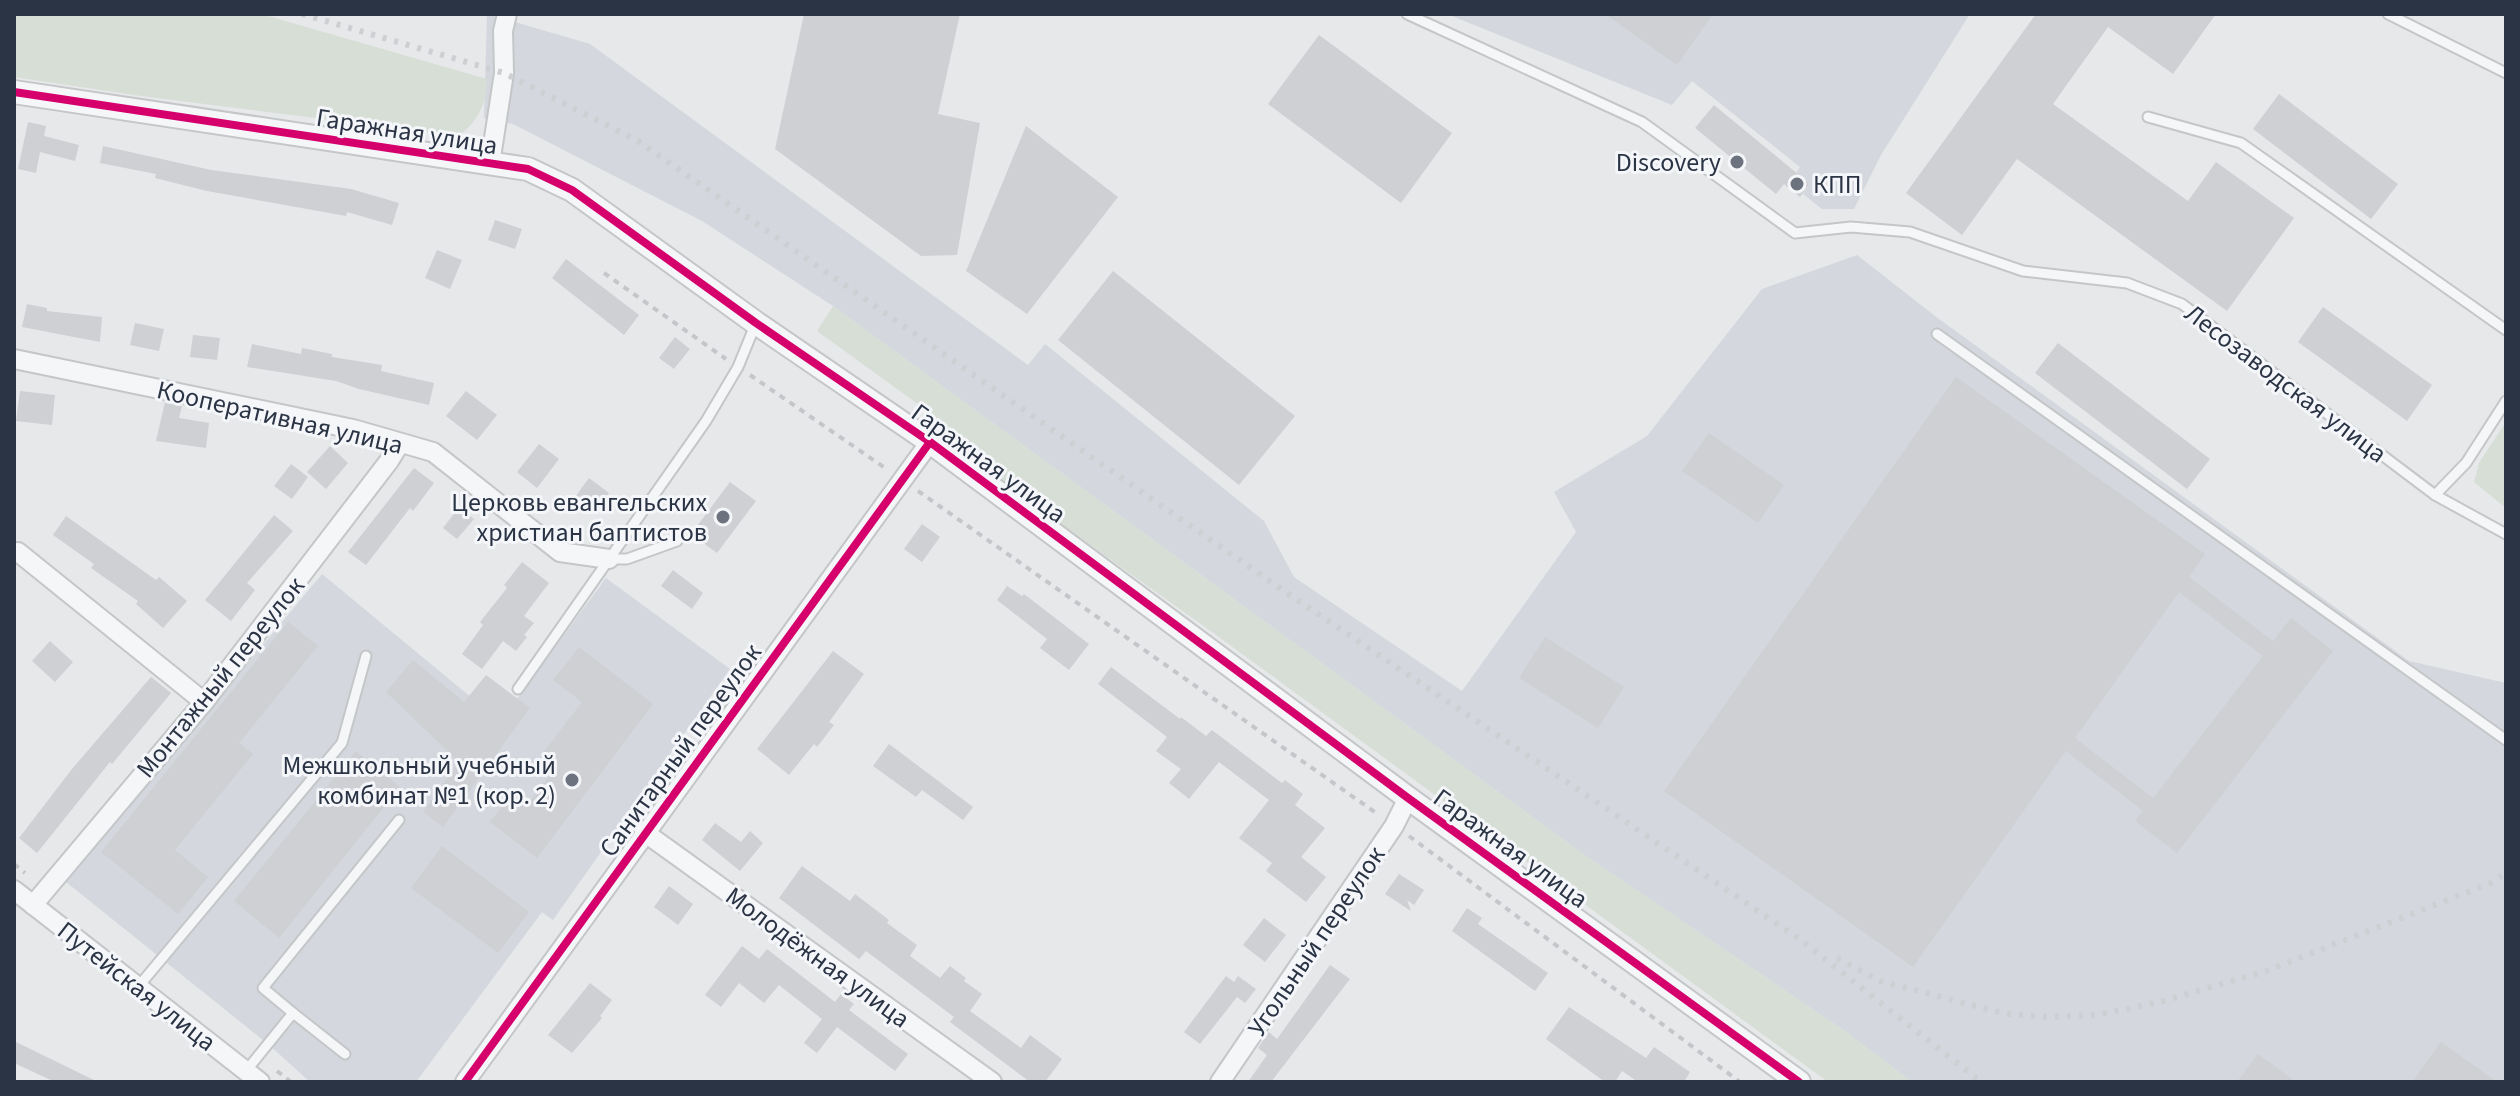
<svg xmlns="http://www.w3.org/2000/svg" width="2520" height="1096" font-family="'Source Sans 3',sans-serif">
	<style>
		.built { fill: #d4d7dd }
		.green { fill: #d6ded6 }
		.building { fill: #ced0d3; fill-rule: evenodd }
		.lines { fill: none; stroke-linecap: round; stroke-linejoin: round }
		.service-casing { stroke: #c4c6c8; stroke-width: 13 }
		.minor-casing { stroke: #c4c6c8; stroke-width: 22 }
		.tertiary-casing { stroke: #c4c6c8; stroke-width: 26 }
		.path { stroke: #c5c6ca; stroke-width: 4; stroke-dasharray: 6 6; stroke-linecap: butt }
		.service { stroke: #f5f6f7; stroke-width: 9 }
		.minor { stroke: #f5f6f7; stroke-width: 18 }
		.tertiary { stroke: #f5f6f7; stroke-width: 22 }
		.rail { stroke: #cecfd2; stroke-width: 6; stroke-dasharray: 4 8; stroke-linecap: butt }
		.cycleway-casing { stroke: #f4f6f9; stroke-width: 13 }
		.cycleway { stroke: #d6006c; stroke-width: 8 }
		.poi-dot { fill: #6c737f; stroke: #f4f6f9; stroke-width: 3 }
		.labels { text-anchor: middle; stroke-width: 6; stroke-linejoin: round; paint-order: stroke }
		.street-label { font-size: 26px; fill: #2b3445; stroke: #f4f6f9 }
		.poi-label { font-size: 26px; fill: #2b3445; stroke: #f4f6f9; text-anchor: end }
	</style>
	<rect width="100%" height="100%" fill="#e6e8ea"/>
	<!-- built -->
	<g class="built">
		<polygon points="487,14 590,44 1028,365 1045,344 1264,521 1294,577 1462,691 1576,532 1554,492 1647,436 1762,289 1857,255 1935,316 2409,661 2506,683 2506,1082 1912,1082 1845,1031 1586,856 833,306 702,221 513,124 484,118"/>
		<polygon points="1447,14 1970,14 1881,155 1854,209 1822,209 1803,194 1810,184 1796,173 1800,167 1692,81 1672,105"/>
		<polygon points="322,574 484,708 517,699 606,578 730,669 553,920 542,912 416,1082 310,1082 268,1044 66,882"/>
	</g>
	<!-- green -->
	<g class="green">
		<path d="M14,14H261L487,79C486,105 479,119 459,136L141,96L14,77Z"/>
		<polygon points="833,306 1586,856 1845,1031 1912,1082 1828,1082 1212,632 950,445 933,415 817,331"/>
		<polygon points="2506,422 2506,508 2474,482 2479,463"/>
	</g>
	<!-- building -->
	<g class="building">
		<polygon points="804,14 960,14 938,114 980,123 957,255 921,256 775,149"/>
		<polygon points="1605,14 1713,14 1677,65"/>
		<polygon points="2036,14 2216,14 2173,74 2108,27 2053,104 2188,201 2216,162 2294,218 2227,311 2017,159 1962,235 1906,193"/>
		<polygon points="1319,35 1452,133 1401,203 1268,104"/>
		<polygon points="2279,94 2398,184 2371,219 2253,129"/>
		<polygon points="1714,105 1810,184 1800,197 1784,184 1776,194 1695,128"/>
		<polygon points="28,122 46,126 44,136 79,145 75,161 40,152 36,173 18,169"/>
		<polygon points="1026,126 1118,197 1027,314 966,271"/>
		<polygon points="103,146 211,170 351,189 399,203 392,225 347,212 346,216 207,191 155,178 156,174 100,163"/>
		<polygon points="495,220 522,229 515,249 488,240"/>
		<polygon points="437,250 462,260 450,289 425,278"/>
		<polygon points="566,259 639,315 624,335 552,278"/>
		<polygon points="1113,271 1295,416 1239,485 1058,340"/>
		<polygon points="27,304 47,308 47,311 102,317 100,342 22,327"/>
		<polygon points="2323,307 2432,385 2407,421 2298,342"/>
		<polygon points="135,323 164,329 159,351 130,345"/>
		<polygon points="193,335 220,338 217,360 190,357"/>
		<polygon points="675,337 690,349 674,369 659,358"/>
		<polygon points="2058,343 2210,459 2187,489 2035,373"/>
		<polygon points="252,344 301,354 302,348 332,354 332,357 382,365 381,371 434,383 429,405 359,389 336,381 247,367"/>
		<path d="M1956,377L2205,554L2189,577L2273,641L2291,618L2333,651L2177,853L2135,821L2143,811L2066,751L1913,967L1664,791ZM2179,592L2263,656L2153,798L2075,738Z"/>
		<polygon points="20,391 55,395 52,425 16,421"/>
		<polygon points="466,391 497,415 477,440 446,416"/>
		<polygon points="165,402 182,406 179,418 209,423 206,448 156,441"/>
		<polygon points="1709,433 1784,485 1758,523 1682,471"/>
		<polygon points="539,444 559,459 537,488 517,472"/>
		<polygon points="330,446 348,463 326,489 307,472"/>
		<polygon points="291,464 308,477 292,499 274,486"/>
		<polygon points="414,468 434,483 413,511 410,508 366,565 348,552"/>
		<polygon points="589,478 609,493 595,512 575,497"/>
		<polygon points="730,482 756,501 717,553 691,534"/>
		<polygon points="459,507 474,519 457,539 443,528"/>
		<polygon points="274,515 293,531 247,583 255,590 231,621 205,600"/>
		<polygon points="66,516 156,580 159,577 187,601 163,628 136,604 138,601 91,568 94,564 53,535"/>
		<polygon points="922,524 940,537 922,562 904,549"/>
		<polygon points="522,562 549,583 524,616 534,623 524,635 527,637 516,651 503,641 482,669 462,654 483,625 480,622 507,588 504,585"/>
		<polygon points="673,570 703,593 692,609 661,586"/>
		<polygon points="1007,586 1022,596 1024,594 1089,644 1069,670 1040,648 1047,639 997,600"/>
		<polygon points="288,622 318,646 239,743 253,754 175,850 208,877 178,914 101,852"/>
		<polygon points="1545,637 1624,687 1598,728 1519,678"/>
		<polygon points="50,641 73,662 55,682 32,661"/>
		<polygon points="579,647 653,704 537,858 490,822 512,794 527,805 558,765 542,754 582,702 553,680"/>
		<polygon points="833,651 864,674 829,722 834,725 817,747 814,744 789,775 757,749"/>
		<polygon points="413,660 464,702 486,675 530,708 443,827 423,812 459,762 386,692"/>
		<polygon points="1111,667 1180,719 1181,717 1206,736 1212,730 1282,783 1285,780 1303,794 1295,805 1325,828 1301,857 1326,877 1306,902 1266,871 1272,863 1239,838 1269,800 1219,762 1189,799 1169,783 1181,769 1156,751 1167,737 1098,684"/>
		<polygon points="151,677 171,693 112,764 110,762 37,853 19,838 72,769"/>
		<polygon points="889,744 973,807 963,820 922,790 916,797 873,766"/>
		<polygon points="356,751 400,787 279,938 234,901"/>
		<polygon points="715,823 741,842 750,831 763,843 740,871 702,840"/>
		<polygon points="442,846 529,912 498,953 411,888"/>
		<polygon points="802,866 850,901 855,894 889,920 887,923 917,945 910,956 940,978 950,966 966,978 964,981 982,994 970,1011 1021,1048 1030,1035 1062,1059 1045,1082 1030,1082 950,1022 954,1017 866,951 859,959 779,898"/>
		<polygon points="1399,874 1424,890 1414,905 1407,900 1411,911 1385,894"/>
		<polygon points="669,886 693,904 678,925 654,907"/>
		<polygon points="1467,908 1482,918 1478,924 1548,973 1535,991 1452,931"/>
		<polygon points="1264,918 1286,935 1265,962 1243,945"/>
		<polygon points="742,946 759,959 767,949 835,1002 841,994 854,1004 849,1010 908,1054 895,1071 837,1027 817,1053 804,1043 822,1019 779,985 764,1003 739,983 721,1007 705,995"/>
		<polygon points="1330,965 1350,979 1271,1082 1248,1082 1267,1055 1258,1048 1264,1039 1269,1032 1277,1039"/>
		<polygon points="1226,976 1234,982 1238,976 1256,989 1245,1003 1237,997 1200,1044 1184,1032"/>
		<polygon points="590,983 612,1000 600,1016 602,1018 572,1053 548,1035"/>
		<polygon points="1569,1007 1646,1058 1654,1047 1690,1072 1684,1082 1638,1082 1622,1071 1615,1082 1605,1082 1546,1039"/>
		<polygon points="14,1041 98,1082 55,1082 14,1063"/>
		<polygon points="2441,1042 2497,1082 2412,1082"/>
		<polygon points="2258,1054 2296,1082 2237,1082"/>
	</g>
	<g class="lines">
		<!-- service casing -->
		<g class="service-casing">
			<g id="service">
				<polyline points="1407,14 1642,122 1795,233 1851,227 1910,232 2023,271 2127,283 2182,304 2435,495 2466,463 2506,401"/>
				<polyline points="2388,14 2506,73"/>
				<polyline points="2148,117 2241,143 2506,330"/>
				<polyline points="1937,334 2506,740"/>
				<polyline points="2435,495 2506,534"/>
				<polyline points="609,559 627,559 677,541"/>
				<polyline points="518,689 706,421 738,367 756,323"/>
				<polyline points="138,987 342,743 366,656"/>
				<polyline points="293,1013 263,988 399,820"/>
				<polyline points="246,1071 293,1013 345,1054"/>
			</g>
		</g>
		<!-- minor casing -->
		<g class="minor-casing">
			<g id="minor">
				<polyline points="490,164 504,73 503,31 507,14"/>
				<polyline points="14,359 353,429 433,452 560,552 609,559"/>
				<polyline points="18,552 204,702"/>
				<polyline points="644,832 992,1082"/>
				<polyline points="14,890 260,1082"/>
				<polyline points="33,905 204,702 389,461 400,443"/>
				<polyline points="465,1082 930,442"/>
				<polyline points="1220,1082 1394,826 1408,798"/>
			</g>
		</g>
		<!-- tertiary casing -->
		<g class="tertiary-casing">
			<polyline id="tertiary" points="14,92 528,169 572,190 756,323 930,442 1408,798 1799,1082"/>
		</g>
		<!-- path -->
		<g class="path">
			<polyline points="604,273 726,359"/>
			<polyline points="750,375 888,470"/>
			<polyline points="918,491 1379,815"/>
			<polyline points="1409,836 1740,1082"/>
			<polyline points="14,864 25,873"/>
			<polyline points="277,1071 291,1082"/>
		</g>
		<!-- service -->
		<use href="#service" class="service"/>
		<!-- minor -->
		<use href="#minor" class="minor"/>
		<!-- tertiary -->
		<use href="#tertiary" class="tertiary"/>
		<!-- rail -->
		<g class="rail">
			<polyline points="302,14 504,73 638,141 1284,591 1801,940 1981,1082"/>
			<polyline points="1837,958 1880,981 2006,1014 2049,1017 2096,1015 2160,1002 2266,971 2491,883 2506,873"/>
		</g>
		<!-- cycleway casing -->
		<g class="cycleway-casing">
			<g id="cycleway">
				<polyline points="14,92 528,169 572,190 756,323 930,442 1408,798 1799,1082"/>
				<polyline points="465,1082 930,442"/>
			</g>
		</g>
		<!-- cycleway -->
		<use href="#cycleway" class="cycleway"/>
	</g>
	<!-- markers -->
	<g class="poi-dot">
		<circle cx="1737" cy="162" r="8"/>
		<circle cx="1797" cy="184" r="8"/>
		<circle cx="723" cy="517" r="8"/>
		<circle cx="572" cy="780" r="8"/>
	</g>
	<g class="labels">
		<!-- street labels -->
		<g class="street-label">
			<text transform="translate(407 131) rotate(9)" y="9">Гаражная улица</text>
			<text transform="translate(2286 383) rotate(37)" y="9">Лесозаводская улица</text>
			<text transform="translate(280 417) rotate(13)" y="9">Кооперативная улица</text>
			<text transform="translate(989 463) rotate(36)" y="9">Гаражная улица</text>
			<text transform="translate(220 677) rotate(-51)" y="9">Монтажный переулок</text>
			<text transform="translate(680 750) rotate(-54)" y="9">Санитарный переулок</text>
			<text transform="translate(1511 848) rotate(36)" y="9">Гаражная улица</text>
			<text transform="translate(1316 941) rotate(-56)" y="9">Угольный переулок</text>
			<text transform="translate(818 957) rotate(36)" y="9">Молодёжная улица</text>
			<text transform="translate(137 986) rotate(38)" y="9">Путейская улица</text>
		</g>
		<!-- poi labels -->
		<g class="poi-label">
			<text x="1721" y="171">Discovery</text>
			<text x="1813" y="193" text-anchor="start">КПП</text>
			<text x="707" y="511">Церковь евангельских<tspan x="707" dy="30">христиан баптистов</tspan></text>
			<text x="556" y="774">Межшкольный учебный<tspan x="556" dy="30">комбинат №1 (кор. 2)</tspan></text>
		</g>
	</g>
	<!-- border -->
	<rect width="2520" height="1096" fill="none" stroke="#2b3445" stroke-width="32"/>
</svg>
